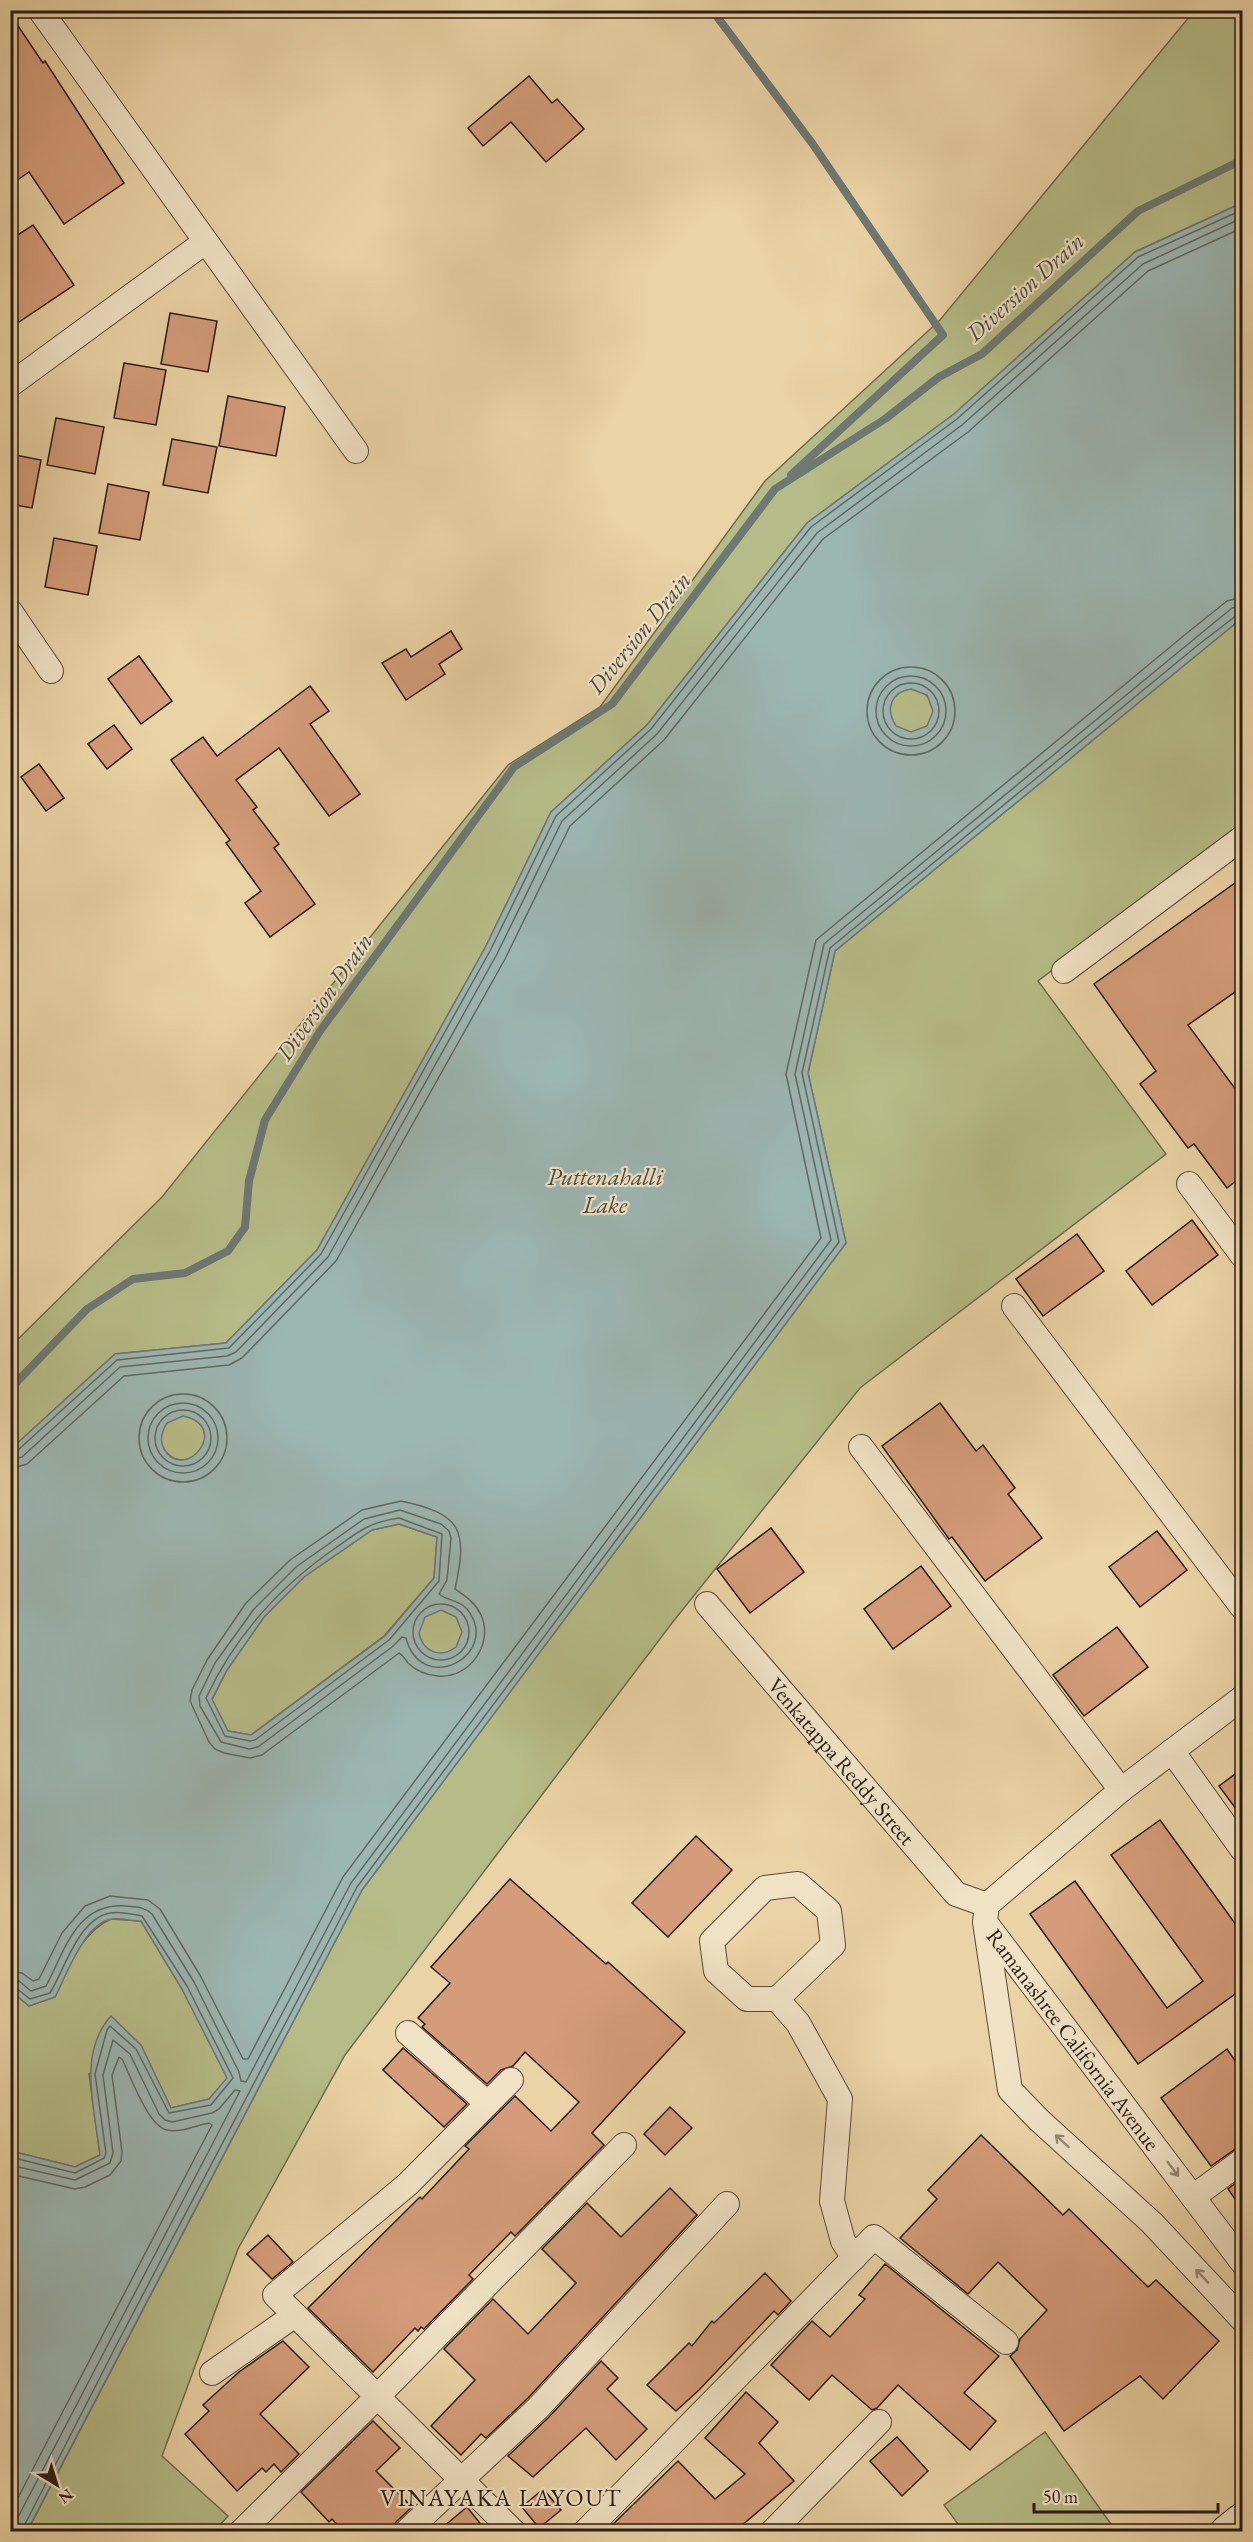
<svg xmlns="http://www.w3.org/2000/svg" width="1253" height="2542" font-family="'EB Garamond',serif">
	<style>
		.green { fill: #b6bc87; stroke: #6f6c4e; stroke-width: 1.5 }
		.water { fill: #9cb6b2; stroke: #6e7874; stroke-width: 1.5; fill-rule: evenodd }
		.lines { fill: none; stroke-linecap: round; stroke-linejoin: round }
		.shore { stroke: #626864; stroke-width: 1.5 }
		.stream { stroke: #6e7874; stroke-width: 8 }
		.building { fill: #d49c7a; stroke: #281b16; stroke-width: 1.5 }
		.street-casing { stroke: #58493a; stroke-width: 26 }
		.secondary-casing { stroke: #281b16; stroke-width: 35 }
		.street { stroke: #f1e2c5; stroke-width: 24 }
		.secondary { stroke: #f1e2c5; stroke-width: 33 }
		.oneway { stroke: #978876 }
		.labels { text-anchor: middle; stroke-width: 4.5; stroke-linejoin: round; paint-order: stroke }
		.street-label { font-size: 22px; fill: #281b16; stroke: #f1e2c5 }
		.water-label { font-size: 24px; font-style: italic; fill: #4b4a45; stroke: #f1e2c5 }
		.neighbourhood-label { font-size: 24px; letter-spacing: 1.5px; fill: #281b16; stroke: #f1e2c5 }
	</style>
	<rect width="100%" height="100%" fill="#ead3a6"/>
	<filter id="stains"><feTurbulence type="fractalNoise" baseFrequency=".00333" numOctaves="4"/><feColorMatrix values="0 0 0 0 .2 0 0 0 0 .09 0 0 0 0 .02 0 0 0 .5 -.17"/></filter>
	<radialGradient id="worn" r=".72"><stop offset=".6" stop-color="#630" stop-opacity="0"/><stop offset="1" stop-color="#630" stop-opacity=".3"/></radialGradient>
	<!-- green -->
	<g class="green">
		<polygon points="1194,11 1242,11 1242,203 1135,252 954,414 807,523 647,725 551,812 485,948 317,1250 226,1343 115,1354 11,1449 11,1346 162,1197 508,765 600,707 765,481 940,320"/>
		<polygon points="1242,618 1242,826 1038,981 1166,1154 860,1388 672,1623 345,2055 238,2249 162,2456 228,2516 214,2531 27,2532 362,1890 846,1243 808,1073 835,951"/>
		<circle cx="911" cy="711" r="22"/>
		<circle cx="183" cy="1438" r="22"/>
		<polygon points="399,1524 437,1537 434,1578 384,1636 251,1735 228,1731 212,1700 227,1670 264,1617 304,1577 372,1530"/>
		<circle cx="441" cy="1632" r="22"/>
		<path d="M111,1919L141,1921L182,1989L228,2078L209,2099L171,2108L141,2046L89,2074L100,2155L75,2167L11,2151V1991L29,2006L55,1997C69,1968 80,1933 111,1919Z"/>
		<polygon points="1045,2432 1116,2531 963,2531 944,2505"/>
	</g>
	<!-- water -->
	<path class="water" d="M1242,203V618L835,951L808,1073L846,1243L362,1890L27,2531H11V2151L75,2167L100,2155C95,2110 77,2053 111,2016L141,2045L171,2108L209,2099L227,2078L182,1989L141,1921C132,1921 121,1918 112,1919C85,1922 66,1976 55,1997L29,2006L11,1991V1449L115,1354L226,1343L317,1250L485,948L551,812L647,725L807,523L954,414L1135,252ZM911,689L927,695L933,711L927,726L911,732L896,726C885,709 891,692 911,689ZM183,1416C232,1426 185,1484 164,1449C159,1440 162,1431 167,1423ZM399,1524L437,1537L434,1578L385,1636L251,1735L228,1731L212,1699L227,1670L264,1617L304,1577L372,1530ZM441,1610L456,1617L462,1632L456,1647C440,1659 423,1652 419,1633L425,1617Z"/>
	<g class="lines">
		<!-- shore -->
		<g class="shore">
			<circle cx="911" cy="711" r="44"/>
			<circle cx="911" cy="711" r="35"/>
			<circle cx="911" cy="711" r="28"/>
			<circle cx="183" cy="1438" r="44"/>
			<circle cx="183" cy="1438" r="35"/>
			<circle cx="183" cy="1438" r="28"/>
			<polyline points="10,1453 17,1451 117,1360 229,1348 321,1254 490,951 556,816 651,729 811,527 957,419 1138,257 1242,210"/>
			<polyline points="10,1460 22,1457 120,1367 227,1356 236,1352 328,1257 497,954 562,821 657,734 817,533 962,425 1143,264 1242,218"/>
			<polyline points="10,1469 27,1464 124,1376 229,1365 242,1358 336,1261 505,959 570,826 664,740 823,539 968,432 1148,271 1242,228"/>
			<path d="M401,1501C462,1514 468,1530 455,1589C465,1596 475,1602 481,1615C494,1643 470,1679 438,1676C427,1675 416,1671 408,1663C405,1659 404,1656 399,1653L262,1755L250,1758L224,1753L215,1749L209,1742L190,1701L192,1690L207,1660L246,1603L290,1560L362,1510Z"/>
			<path d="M400,1510L441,1524L449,1531L451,1538L447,1580L439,1594C448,1601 459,1600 467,1609C503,1654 422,1698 406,1638L402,1637L392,1647L258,1747L249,1749L221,1742L200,1706L199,1696L215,1663L254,1609L296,1567L364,1519Z"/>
			<path d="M399,1518L442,1534L439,1581L389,1640L255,1740L250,1741L225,1736L206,1698C235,1636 278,1588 334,1549C358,1532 369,1522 399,1518Z"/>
			<circle cx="441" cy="1632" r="28"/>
			<polyline points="10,1971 22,1973 33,1981 39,1979 62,1933 85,1906 110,1896 148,1900 160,1909 201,1977 243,2059 248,2059 343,1877 821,1238 786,1074 816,940 1187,633 1227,601 1242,597"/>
			<path d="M10,1980L19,1981L31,1991L46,1986C65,1951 76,1902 126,1906C136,1907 145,1907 152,1914L194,1982L239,2072L241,2081L246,2082L351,1883L831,1240L795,1074L824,944L1193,640L1232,608L1242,606"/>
			<path d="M10,1987L16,1988L30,1999L50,1993C65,1969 78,1919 110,1913C119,1911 133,1914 142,1916L187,1986L233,2078L211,2105L169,2113L136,2049L110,2026L107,2030L95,2074L106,2153L104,2158L75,2173L10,2157"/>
			<polyline points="10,2165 75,2180 110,2163 113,2153 103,2075 113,2040 130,2054 159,2114 165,2120 172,2122 212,2113 219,2109 235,2090 240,2091 15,2523 14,2532"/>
			<path d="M10,2174L75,2189L85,2187L110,2175L121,2161L122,2152L112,2075L119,2057L122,2059C131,2077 148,2126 167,2130C180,2133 197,2125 209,2123L212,2125L10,2513"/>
			<polyline points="21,2532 118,2342 357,1887 839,1242 802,1073 830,948 1198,645 1237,615 1242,613"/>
		</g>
		<!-- stream -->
		<g class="stream">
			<polyline points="712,10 812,143 943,335 791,475"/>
			<polyline points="10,1389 87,1309 133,1279 185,1273 228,1251 245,1227 249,1181 265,1120 320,1031 514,767 612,704 775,489 885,419 939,377 982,354 1138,211 1242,160"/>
		</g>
	</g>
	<!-- building -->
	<g class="building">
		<polygon points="10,14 43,63 45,61 124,183 64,224 29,172 10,185"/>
		<polygon points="529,76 552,103 557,99 584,129 546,162 511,122 483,146 468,128"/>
		<polygon points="33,225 74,285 19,322 10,309 10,240"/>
		<polygon points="170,313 217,321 208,372 161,364"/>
		<polygon points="124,363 166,370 156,425 114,418"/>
		<polygon points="228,396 285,407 276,456 219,446"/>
		<polygon points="56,418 104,427 95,474 47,465"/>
		<polygon points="172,439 217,447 208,493 163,485"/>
		<polygon points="10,454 41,460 32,508 10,504"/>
		<polygon points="108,484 149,492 140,540 99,533"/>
		<polygon points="54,538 97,546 88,595 45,587"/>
		<polygon points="451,631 462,649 439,664 445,674 406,700 382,663 406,649 411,657"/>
		<polygon points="139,656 172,701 141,724 108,679"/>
		<polygon points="310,686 329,711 310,724 360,794 329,816 279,748 236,780 257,807 253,810 279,844 274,848 315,904 270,937 245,903 261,891 226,843 230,840 171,760 203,737 217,756"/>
		<polygon points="114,725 132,749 107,769 88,744"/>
		<polygon points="39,764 64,798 46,811 21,777"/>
		<polygon points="1242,878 1242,987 1188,1025 1242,1098 1242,1176 1227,1188 1194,1144 1188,1148 1140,1084 1156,1071 1094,984"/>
		<polygon points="1192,1220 1218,1255 1152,1305 1126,1271"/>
		<polygon points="1077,1234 1104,1271 1043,1316 1016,1279"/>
		<polygon points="940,1403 976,1451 983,1445 1015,1488 1008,1494 1042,1538 985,1581 952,1537 949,1539 882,1446"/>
		<polygon points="771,1528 804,1572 750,1613 717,1569"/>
		<polygon points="1157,1531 1187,1570 1140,1607 1109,1567"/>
		<polygon points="921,1566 951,1606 893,1649 864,1609"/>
		<polygon points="1117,1627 1148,1667 1084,1716 1053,1675"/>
		<polygon points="1242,1769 1242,1817 1219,1786"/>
		<polygon points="1160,1820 1242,1933 1242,1989 1138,2064 1030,1914 1075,1881 1167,2008 1203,1981 1111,1855"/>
		<polygon points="696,1836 732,1870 668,1937 632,1903"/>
		<polygon points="510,1879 606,1964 608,1962 685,2032 592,2133 604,2145 522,2229 515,2236 511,2232 469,2275 473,2279 424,2329 421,2327 418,2331 415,2328 373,2372 308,2308 420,2197 422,2199 469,2149 465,2146 515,2096 551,2131 579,2102 525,2052 513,2066 501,2070 487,2084 422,2027 425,2024 418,2018 450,1983 431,1967"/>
		<polygon points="403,2048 467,2104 444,2127 383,2070"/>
		<polygon points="1227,2049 1242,2071 1242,2147 1234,2150 1211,2166 1161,2098"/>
		<polygon points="670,2107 692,2128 665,2155 644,2134"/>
		<polygon points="981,2135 1063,2215 1069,2209 1148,2287 1156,2280 1219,2341 1163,2399 1140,2376 1064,2431 1010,2356 1017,2350 1020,2339 1047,2310 998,2262 968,2294 900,2238 937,2199 928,2190"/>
		<polygon points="1242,2178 1242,2209 1228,2189"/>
		<polygon points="670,2188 697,2215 528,2398 486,2438 481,2434 461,2455 431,2426 475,2380 444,2349 493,2299 528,2334 576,2283 542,2249 587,2203 621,2237"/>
		<polygon points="268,2235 293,2262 272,2279 247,2254"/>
		<polygon points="885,2264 999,2356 964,2393 996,2421 970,2450 898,2385 877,2408 872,2410 832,2375 809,2400 771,2365 812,2321 830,2337 865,2299 859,2295"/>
		<polygon points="765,2273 791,2301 778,2315 774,2311 699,2390 676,2411 647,2385 689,2343 692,2346 712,2321 714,2323"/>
		<polygon points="283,2341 309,2367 260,2414 299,2454 281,2472 274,2464 266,2472 262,2468 237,2491 185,2434 209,2411 203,2405 239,2372"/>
		<polygon points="601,2361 618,2378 607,2389 647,2429 616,2460 586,2428 533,2477 508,2456 548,2418"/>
		<polygon points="746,2392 778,2422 759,2443 794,2481 734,2532 605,2532 678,2461 715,2499 745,2474 705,2438"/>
		<polygon points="373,2421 400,2448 376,2471 412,2507 396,2522 392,2532 344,2532 332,2519 329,2522 301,2492"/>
		<polygon points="897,2437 928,2471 902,2496 870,2461"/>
		<polygon points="543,2489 561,2510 539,2528 522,2507"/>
		<polygon points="467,2507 487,2532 437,2532"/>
	</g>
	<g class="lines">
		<!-- street casing -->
		<g class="street-casing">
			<g id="street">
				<polyline points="40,10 356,451"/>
				<polyline points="10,385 205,242"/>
				<polyline points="10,611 51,671"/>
				<polyline points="1064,971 1242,838"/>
				<polyline points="1189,1184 1242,1255"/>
				<polyline points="1014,1306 1242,1607"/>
				<polyline points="861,1447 1121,1790"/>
				<path id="s1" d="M707,1604L956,1894L987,1905"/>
				<polyline points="1242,1698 1121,1790 987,1905 985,1922 1010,2090 1039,2120 1152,2223 1242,2319"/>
				<polyline points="1172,1751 1242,1849"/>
				<path id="s2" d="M988,1926L1242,2262"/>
				<polyline points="777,1999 747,1999 716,1971 712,1941 765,1888 798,1884 829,1911 833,1945 777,1999 798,2023 840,2099 832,2201 843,2241 854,2258"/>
				<polyline points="408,2033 487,2103"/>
				<polyline points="511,2080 408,2184 275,2295 514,2532"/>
				<polyline points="1193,2197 1242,2161"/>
				<polyline points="212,2373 295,2315"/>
				<polyline points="241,2532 377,2397 624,2145"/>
				<polyline points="406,2532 538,2408 727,2204"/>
				<polyline points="585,2532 874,2237 1006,2342"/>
				<polyline points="772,2532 879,2422"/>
			</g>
		</g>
		<!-- secondary casing -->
		<g class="secondary-casing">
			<polyline id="secondary" points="1227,2532 1242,2520"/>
		</g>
		<!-- street -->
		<use href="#street" class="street"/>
		<!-- secondary -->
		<use href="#secondary" class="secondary"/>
	</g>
	<!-- one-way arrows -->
	<defs><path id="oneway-shaft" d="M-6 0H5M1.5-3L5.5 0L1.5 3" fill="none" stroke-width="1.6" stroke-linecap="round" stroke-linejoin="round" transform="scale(1.5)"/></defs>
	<g class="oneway">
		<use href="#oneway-shaft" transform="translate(1062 2141) rotate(-138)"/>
		<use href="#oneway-shaft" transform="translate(1173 2169) rotate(53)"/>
		<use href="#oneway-shaft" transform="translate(1202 2276) rotate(-133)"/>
	</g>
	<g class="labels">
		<!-- street labels -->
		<g class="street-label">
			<text dy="8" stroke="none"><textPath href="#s1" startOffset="207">Venkatappa Reddy Street</textPath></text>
			<text dy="8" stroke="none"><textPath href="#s2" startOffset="142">Ramanashree California Avenue</textPath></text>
		</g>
		<!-- water labels -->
		<g class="water-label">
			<text transform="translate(1025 287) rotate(-42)" y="8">Diversion Drain</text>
			<text transform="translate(639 633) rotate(-51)" y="8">Diversion Drain</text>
			<text transform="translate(324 997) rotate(-55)" y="8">Diversion Drain</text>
			<text x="605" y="1185">Puttenahalli<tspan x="605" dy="28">Lake</tspan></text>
		</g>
		<!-- neighbourhood labels -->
		<g class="neighbourhood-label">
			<text x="501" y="2506">VINAYAKA LAYOUT</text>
		</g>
	</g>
	<!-- margin -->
	<rect width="1253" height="2542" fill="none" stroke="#ead3a6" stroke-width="36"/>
	<rect x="12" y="12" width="1229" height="2518" fill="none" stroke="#281b16" stroke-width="3"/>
	<rect x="18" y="18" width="1217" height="2506" fill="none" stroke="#281b16" stroke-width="1.5"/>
	<!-- north arrow -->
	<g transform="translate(57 2485) rotate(142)" stroke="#f1e2c5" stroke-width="4.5" paint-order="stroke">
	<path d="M0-4.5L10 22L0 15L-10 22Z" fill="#281b16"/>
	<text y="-9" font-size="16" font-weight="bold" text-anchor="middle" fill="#281b16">N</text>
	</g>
	<!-- scale -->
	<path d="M1034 2503v9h184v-9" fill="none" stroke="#281b16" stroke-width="3"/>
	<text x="1043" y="2503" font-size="18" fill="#281b16" stroke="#f1e2c5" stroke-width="4.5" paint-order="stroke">50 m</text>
	<rect width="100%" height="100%" filter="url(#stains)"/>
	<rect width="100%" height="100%" fill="url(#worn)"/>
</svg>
